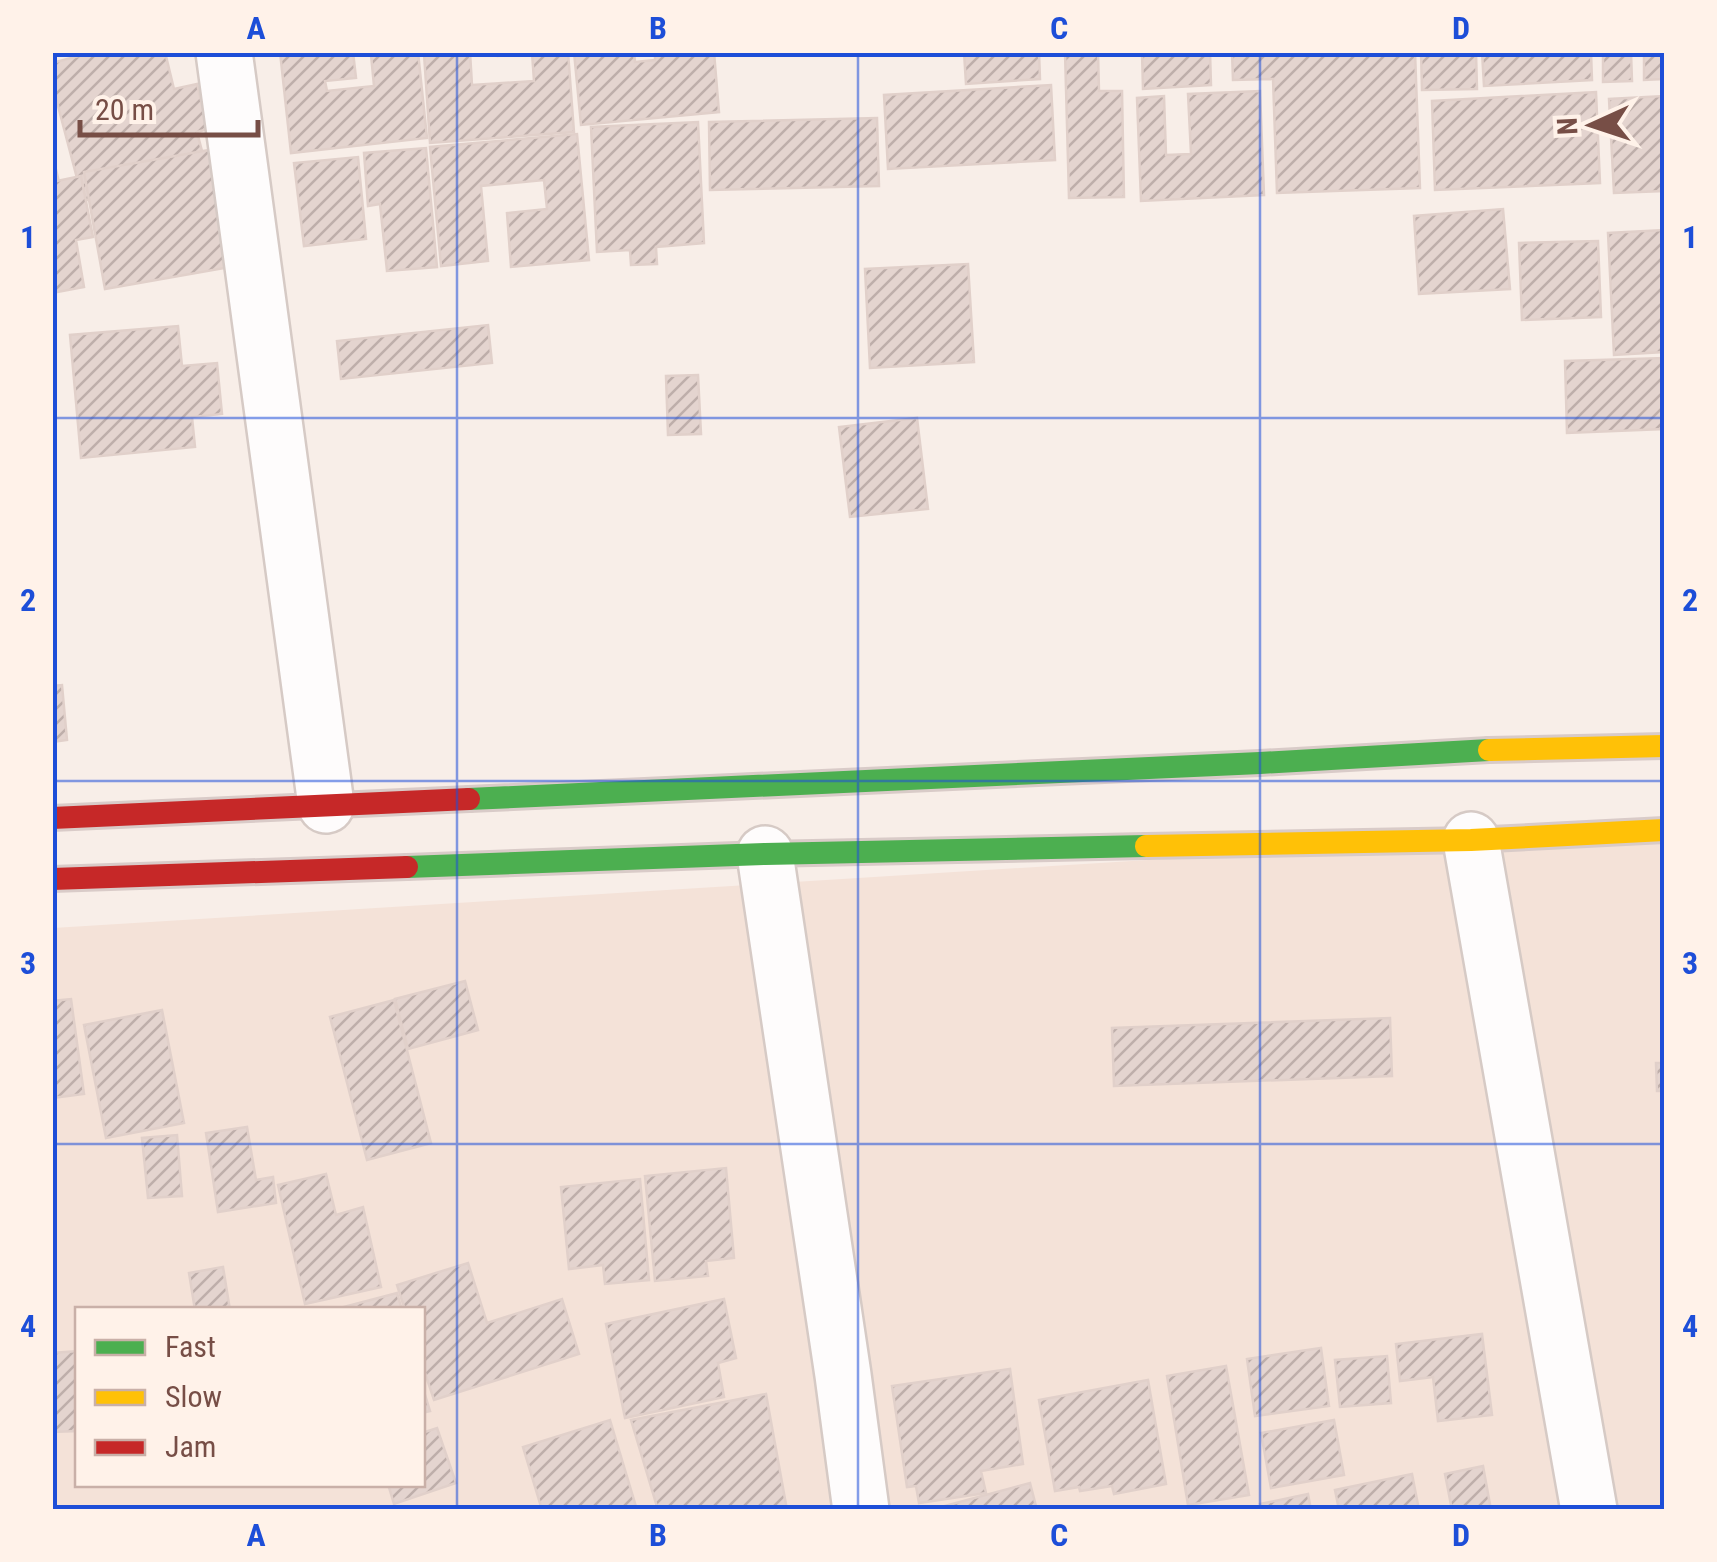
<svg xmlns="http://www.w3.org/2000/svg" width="1717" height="1562" font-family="'Roboto Condensed',sans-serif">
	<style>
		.residential { fill: #f4e2d8; fill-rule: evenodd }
		.building { fill: url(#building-hatch); stroke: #e1d0ca; stroke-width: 2.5 }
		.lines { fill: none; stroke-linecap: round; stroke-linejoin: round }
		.street-casing { stroke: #d6cac5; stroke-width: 60 }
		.fast-casing { stroke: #d9cbc8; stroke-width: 28 }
		.slow-casing { stroke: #d9cbc8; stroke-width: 28 }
		.jam-casing { stroke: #d9cbc8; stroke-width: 28 }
		.street { stroke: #fefcfc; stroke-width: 55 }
		.fast { stroke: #4caf50; stroke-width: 22 }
		.slow { stroke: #ffc107; stroke-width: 22 }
		.jam { stroke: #c62828; stroke-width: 22 }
		.grid { fill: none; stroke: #1d4ed8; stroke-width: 2.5; stroke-opacity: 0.55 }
		.neatline { fill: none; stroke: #1d4ed8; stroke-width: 4 }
		.grid-label { font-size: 32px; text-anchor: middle; font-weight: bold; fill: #1d4ed8 }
	</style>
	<defs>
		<pattern id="building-hatch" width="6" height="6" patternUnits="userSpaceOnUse" patternTransform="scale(2.5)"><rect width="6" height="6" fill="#e4d4cf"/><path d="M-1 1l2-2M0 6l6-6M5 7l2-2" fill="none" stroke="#beaeaa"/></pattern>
	</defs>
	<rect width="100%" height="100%" fill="#f8eee8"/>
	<!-- residential -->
	<path class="residential" d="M1664,831V1509L53,1510V928L1471,840ZM78,1310H422V1484H78Z"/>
	<!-- building -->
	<g class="building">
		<polygon points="94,52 165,52 174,89 197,84 208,129 197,132 207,170 83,201 52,83 52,63"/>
		<polygon points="280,52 353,52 356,78 325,81 327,91 374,86 371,55 418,52 427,138 291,153"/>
		<polygon points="470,52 472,85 534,81 532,53 498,56 498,52 568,52 574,132 430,143 424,54"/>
		<polygon points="574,52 634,52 635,62 655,60 655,52 714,52 719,112 581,125"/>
		<polygon points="964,52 1039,52 1040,79 966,84"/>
		<polygon points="1065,52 1098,52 1099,91 1122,91 1124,197 1069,198"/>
		<polygon points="1142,52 1210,52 1211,85 1143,89"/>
		<polygon points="1232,52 1415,52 1420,188 1277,193 1273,79 1233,80"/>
		<polygon points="1421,52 1476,52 1477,89 1422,90"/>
		<polygon points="1482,52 1591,52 1592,80 1484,86"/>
		<polygon points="1603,52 1631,52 1632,81 1603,82"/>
		<polygon points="1644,52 1664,52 1664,79 1644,80"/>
		<polygon points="1051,85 1055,160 888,169 884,95"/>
		<polygon points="1260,91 1264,195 1141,201 1137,98 1164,96 1166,155 1191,154 1188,94"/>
		<polygon points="1596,92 1600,183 1435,190 1432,101"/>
		<polygon points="1664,96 1664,191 1614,193 1609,99"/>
		<polygon points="877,118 879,186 710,190 709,122"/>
		<polygon points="698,122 704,243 656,247 657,264 631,265 630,250 597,252 591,127"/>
		<polygon points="577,134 589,260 511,267 507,213 547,209 544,180 481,186 488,261 441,266 430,147"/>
		<polygon points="426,148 437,267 387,271 380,204 368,206 364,153"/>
		<polygon points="209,150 230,267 105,289 84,172"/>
		<polygon points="52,153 65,207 52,210"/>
		<polygon points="358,157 366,239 304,246 294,163"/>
		<polygon points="81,176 93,237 76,240 84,287 52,293 52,182"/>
		<polygon points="1503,209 1510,289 1419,294 1414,216"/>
		<polygon points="1664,230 1664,352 1614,355 1608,233"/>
		<polygon points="1598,241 1601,317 1522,320 1519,243"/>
		<polygon points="968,264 974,362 870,368 865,269"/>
		<polygon points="488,325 492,363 341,379 337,341"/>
		<polygon points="178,326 182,366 217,363 222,414 192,417 195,447 81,458 70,335"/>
		<polygon points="1664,358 1664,429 1567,433 1565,361"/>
		<polygon points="698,375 701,434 668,435 666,376"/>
		<polygon points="917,418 928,509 850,517 839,427"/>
		<polygon points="62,685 67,740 52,742 52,686"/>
		<polygon points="465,981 478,1030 408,1049 395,999"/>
		<polygon points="71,999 84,1094 52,1098 52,1001"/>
		<polygon points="394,1000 431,1143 367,1160 330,1017"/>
		<polygon points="162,1010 184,1123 106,1138 84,1025"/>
		<polygon points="1390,1018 1392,1076 1114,1086 1112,1028"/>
		<polygon points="1656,1063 1664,1063 1664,1091 1657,1091"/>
		<polygon points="247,1127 256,1180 273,1177 276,1203 218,1212 206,1133"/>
		<polygon points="177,1135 182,1196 148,1198 142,1138"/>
		<polygon points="726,1168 734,1258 706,1261 708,1276 655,1281 645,1176"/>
		<polygon points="326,1174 336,1215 363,1207 381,1287 305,1304 278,1185"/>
		<polygon points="640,1179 649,1280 605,1284 603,1265 569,1269 561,1187"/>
		<polygon points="468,1263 487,1323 562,1299 579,1354 434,1400 422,1364 422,1310 405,1310 397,1285"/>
		<polygon points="223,1267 230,1310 195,1310 189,1273"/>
		<polygon points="397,1293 402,1310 340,1310 340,1308"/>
		<polygon points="724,1299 736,1358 718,1363 724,1397 625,1418 606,1324"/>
		<polygon points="1482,1334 1492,1415 1438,1421 1433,1377 1400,1381 1396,1344"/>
		<polygon points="1321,1348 1329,1406 1255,1416 1247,1359"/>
		<polygon points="78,1351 78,1431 52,1432 52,1353"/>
		<polygon points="1387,1356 1391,1403 1340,1407 1335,1360"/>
		<polygon points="1226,1366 1249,1495 1188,1505 1167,1376"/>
		<polygon points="1010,1369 1023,1464 981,1471 986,1493 919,1503 916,1486 907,1487 892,1386"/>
		<polygon points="1148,1380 1166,1484 1114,1494 1112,1486 1080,1491 1079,1487 1055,1491 1039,1400"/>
		<polygon points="422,1385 430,1411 422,1413"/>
		<polygon points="766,1394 787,1510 658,1510 631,1420"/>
		<polygon points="610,1420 637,1510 542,1510 523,1447"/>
		<polygon points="1334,1420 1344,1475 1271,1488 1261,1433"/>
		<polygon points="437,1428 456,1483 394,1504 388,1484 422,1484 422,1433"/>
		<polygon points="1483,1466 1491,1510 1452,1510 1445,1474"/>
		<polygon points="1412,1474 1419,1510 1339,1510 1335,1490"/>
		<polygon points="1030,1483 1037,1510 930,1510"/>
		<polygon points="1308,1494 1311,1510 1261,1510 1260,1504"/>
	</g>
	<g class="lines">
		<!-- street casing -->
		<g class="street-casing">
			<g id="street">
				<polyline points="224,52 326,805"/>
				<polyline points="1471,840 1589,1510"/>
				<polyline points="765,854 843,1375 861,1510"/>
			</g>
		</g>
		<!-- fast casing -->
		<g class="fast-casing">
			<g id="fast">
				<polyline points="469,799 1260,763 1489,750"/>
				<polyline points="407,867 765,854 1146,846"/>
			</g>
		</g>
		<!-- slow casing -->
		<g class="slow-casing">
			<g id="slow">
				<polyline points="1489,750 1664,746"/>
				<polyline points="1146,846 1471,840 1664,830"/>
			</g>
		</g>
		<!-- jam casing -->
		<g class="jam-casing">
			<g id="jam">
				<polyline points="52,818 469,799"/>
				<polyline points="52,879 407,867"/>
			</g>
		</g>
		<!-- street -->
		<use href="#street" class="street"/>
		<!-- fast -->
		<use href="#fast" class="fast"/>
		<!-- slow -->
		<use href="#slow" class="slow"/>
		<!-- jam -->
		<use href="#jam" class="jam"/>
	</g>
	<!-- grid -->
	<path class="grid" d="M457,52V1510M858,52V1510M1260,52V1510M52,418H1664M52,781H1664M52,1144H1664"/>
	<!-- border -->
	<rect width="1717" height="1562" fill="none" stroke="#fff2e9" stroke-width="110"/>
	<!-- legend -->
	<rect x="75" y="1307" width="350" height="180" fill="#fff2e9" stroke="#c9b0a8" stroke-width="2.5"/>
	<rect x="95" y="1340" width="50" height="15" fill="#4caf50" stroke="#c9b0a8" stroke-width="2.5"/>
	<text x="165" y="1357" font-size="30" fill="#774e46">Fast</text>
	<rect x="95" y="1390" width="50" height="15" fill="#ffc107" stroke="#c9b0a8" stroke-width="2.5"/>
	<text x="165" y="1407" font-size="30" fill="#774e46">Slow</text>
	<rect x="95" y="1440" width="50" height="15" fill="#c62828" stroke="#c9b0a8" stroke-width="2.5"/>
	<text x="165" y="1457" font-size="30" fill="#774e46">Jam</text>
	<!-- north arrow -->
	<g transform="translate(1592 125) rotate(267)" stroke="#fff2e9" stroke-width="8" paint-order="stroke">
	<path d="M0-8L18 38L0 25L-18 38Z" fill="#774e46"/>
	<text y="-15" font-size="28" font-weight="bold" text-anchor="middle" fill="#774e46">N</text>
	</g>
	<!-- scale -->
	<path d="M80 120v15h178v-15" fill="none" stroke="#774e46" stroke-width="5"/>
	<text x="95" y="120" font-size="30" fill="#774e46" stroke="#fff2e9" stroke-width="8" paint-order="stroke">20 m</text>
	<rect x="55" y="55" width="1607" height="1452" class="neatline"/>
	<g class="grid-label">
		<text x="256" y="39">A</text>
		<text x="658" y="39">B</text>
		<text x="1059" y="39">C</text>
		<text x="1461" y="39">D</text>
		<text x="28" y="248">1</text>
		<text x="1690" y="248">1</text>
		<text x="28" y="611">2</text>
		<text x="1690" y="611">2</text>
		<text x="28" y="974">3</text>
		<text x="1690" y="974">3</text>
		<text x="28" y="1337">4</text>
		<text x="1690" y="1337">4</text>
		<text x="256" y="1546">A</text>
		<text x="658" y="1546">B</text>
		<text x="1059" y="1546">C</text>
		<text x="1461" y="1546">D</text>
	</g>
</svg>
